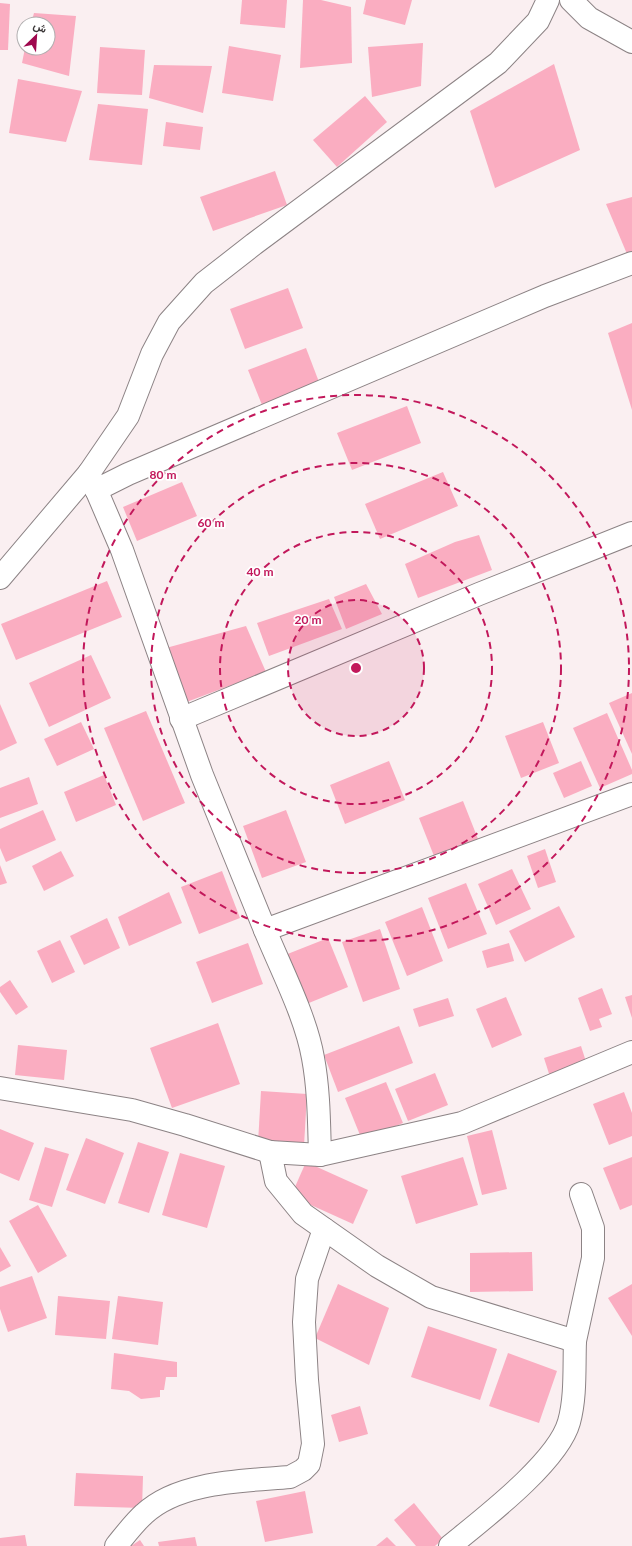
<svg xmlns="http://www.w3.org/2000/svg" width="632" height="1546" font-family="Lato,Vazirmatn,sans-serif">
	<style>
		.building { fill: #faadc1 }
		.lines { fill: none; stroke-linecap: round; stroke-linejoin: round }
		.minor-casing { stroke: #8c8385; stroke-width: 24 }
		.minor { stroke: #fff; stroke-width: 22 }
		.ring { fill: none; stroke: #c2185b; stroke-width: 2; stroke-dasharray: 7 5 }
		.centre { fill: #c2185b; stroke: #fff; stroke-width: 2 }
		.ring-label { font-size: 12px; text-anchor: middle; font-weight: bold; fill: #c2185b; stroke: #fff; stroke-width: 3.5; stroke-linejoin: round; paint-order: stroke }
	</style>
	<rect width="100%" height="100%" fill="#faeff1"/>
	<!-- building -->
	<g class="building">
		<polygon points="242,0 287,0 285,28 240,24"/>
		<polygon points="303,0 321,0 351,7 352,63 300,68"/>
		<polygon points="366,0 412,0 405,25 363,14"/>
		<polygon points="0,3 10,4 8,50 0,50"/>
		<polygon points="34,13 76,16 69,76 22,63 25,48 48,48 48,24 31,24"/>
		<polygon points="423,43 421,86 372,97 368,47"/>
		<polygon points="229,46 281,55 273,101 222,93"/>
		<polygon points="100,47 145,50 142,95 97,93"/>
		<polygon points="554,64 580,150 495,188 470,111"/>
		<polygon points="154,65 212,66 203,113 149,98"/>
		<polygon points="18,79 82,91 66,142 9,133"/>
		<polygon points="365,96 387,122 337,167 313,140"/>
		<polygon points="98,104 148,109 142,165 89,160"/>
		<polygon points="166,122 203,127 200,150 163,146"/>
		<polygon points="275,171 287,205 213,231 200,197"/>
		<polygon points="632,197 632,253 627,254 606,204"/>
		<polygon points="288,288 303,328 245,349 230,309"/>
		<polygon points="632,323 632,410 608,333"/>
		<polygon points="306,348 319,382 262,405 248,370"/>
		<polygon points="407,406 421,443 352,470 337,433"/>
		<polygon points="443,472 458,506 380,539 365,504"/>
		<polygon points="182,482 197,516 137,541 123,507"/>
		<polygon points="479,535 492,570 418,598 405,564 455,542"/>
		<polygon points="107,581 122,617 16,660 1,624"/>
		<polygon points="366,584 382,614 346,629 334,597"/>
		<polygon points="329,599 342,629 269,656 257,623"/>
		<polygon points="246,626 266,672 184,703 166,648"/>
		<polygon points="91,655 111,698 49,727 29,683"/>
		<polygon points="632,693 632,754 609,703"/>
		<polygon points="0,704 17,743 0,751"/>
		<polygon points="146,711 185,803 143,821 104,728"/>
		<polygon points="607,713 632,770 632,774 600,788 573,728"/>
		<polygon points="81,722 94,749 57,766 44,739"/>
		<polygon points="543,722 559,763 521,778 505,736"/>
		<polygon points="389,761 405,800 345,824 330,785"/>
		<polygon points="581,761 592,786 564,798 553,773"/>
		<polygon points="104,775 116,805 76,822 64,792"/>
		<polygon points="29,777 38,804 0,818 0,788"/>
		<polygon points="463,801 478,839 434,856 419,818"/>
		<polygon points="43,810 56,840 6,862 0,848 0,829"/>
		<polygon points="286,810 306,862 262,878 243,826"/>
		<polygon points="545,849 556,882 538,888 527,856"/>
		<polygon points="61,851 74,876 44,891 32,866"/>
		<polygon points="0,865 7,883 0,885"/>
		<polygon points="512,869 531,909 496,925 478,884"/>
		<polygon points="222,871 240,918 199,934 181,887"/>
		<polygon points="466,883 487,934 448,949 428,898"/>
		<polygon points="169,892 182,923 129,946 118,917"/>
		<polygon points="559,906 575,937 525,962 509,931"/>
		<polygon points="422,907 443,961 407,976 385,922"/>
		<polygon points="107,918 120,948 84,965 70,936"/>
		<polygon points="380,929 400,989 363,1002 342,942"/>
		<polygon points="328,938 348,987 304,1005 285,955"/>
		<polygon points="60,940 75,972 52,983 37,951"/>
		<polygon points="248,943 263,984 212,1003 196,962"/>
		<polygon points="509,943 514,961 487,968 482,951"/>
		<polygon points="10,980 28,1007 16,1015 0,992 0,987"/>
		<polygon points="602,988 612,1014 599,1019 602,1027 590,1031 578,998"/>
		<polygon points="632,995 632,1018 625,997"/>
		<polygon points="506,997 522,1035 492,1048 476,1009"/>
		<polygon points="448,998 454,1016 419,1027 413,1009"/>
		<polygon points="218,1023 240,1084 172,1108 150,1048"/>
		<polygon points="399,1026 413,1063 338,1092 324,1055"/>
		<polygon points="18,1045 67,1050 64,1080 15,1075"/>
		<polygon points="581,1046 588,1068 551,1080 544,1058"/>
		<polygon points="435,1073 448,1105 408,1121 395,1089"/>
		<polygon points="386,1082 403,1123 362,1140 345,1098"/>
		<polygon points="261,1091 307,1094 304,1146 258,1143"/>
		<polygon points="624,1092 632,1113 632,1136 609,1145 593,1104"/>
		<polygon points="0,1129 34,1143 19,1181 0,1173"/>
		<polygon points="492,1130 507,1189 482,1195 467,1136"/>
		<polygon points="86,1138 124,1153 105,1204 66,1190"/>
		<polygon points="138,1142 169,1152 149,1213 118,1203"/>
		<polygon points="45,1147 69,1154 52,1207 29,1200"/>
		<polygon points="180,1153 225,1166 207,1228 162,1215"/>
		<polygon points="463,1157 478,1205 416,1224 401,1176"/>
		<polygon points="632,1157 632,1205 620,1210 603,1168"/>
		<polygon points="306,1162 368,1190 353,1224 291,1196"/>
		<polygon points="38,1205 67,1256 38,1273 9,1221"/>
		<polygon points="0,1247 11,1266 0,1272"/>
		<polygon points="532,1252 533,1291 470,1292 470,1253"/>
		<polygon points="32,1276 47,1318 8,1332 0,1309 0,1287"/>
		<polygon points="338,1284 389,1308 369,1365 315,1338"/>
		<polygon points="632,1284 632,1336 608,1298"/>
		<polygon points="58,1296 110,1301 106,1339 55,1335"/>
		<polygon points="118,1296 163,1302 158,1345 112,1339"/>
		<polygon points="428,1326 497,1349 480,1400 411,1377"/>
		<polygon points="114,1353 177,1362 177,1377 166,1377 164,1390 160,1390 160,1397 141,1399 129,1391 111,1389"/>
		<polygon points="508,1353 557,1371 539,1423 489,1406"/>
		<polygon points="360,1406 368,1434 339,1442 331,1415"/>
		<polygon points="76,1473 143,1476 142,1508 74,1506"/>
		<polygon points="305,1491 313,1533 265,1542 256,1501"/>
		<polygon points="414,1503 443,1539 435,1546 416,1546 394,1520"/>
		<polygon points="25,1535 27,1546 0,1546 0,1538"/>
		<polygon points="195,1537 197,1546 159,1546 158,1542"/>
		<polygon points="387,1537 396,1546 376,1546"/>
		<polygon points="140,1540 144,1546 131,1546"/>
	</g>
	<g class="lines">
		<!-- minor casing -->
		<g class="minor-casing">
			<g id="minor">
				<polyline points="548,0 538,21 498,63 254,244 204,283 169,322 152,354 128,416 89,473 122,550 202,775 265,930 632,794"/>
				<polyline points="571,0 589,18 632,42"/>
				<polyline points="96,490 128,474 545,296 632,263"/>
				<polyline points="0,578 89,473"/>
				<polyline points="181,719 479,594 632,533"/>
				<path d="M265,930C281,969 306,1017 313,1058C319,1090 319,1123 320,1155"/>
				<polyline points="0,1088 132,1110 185,1125 270,1152"/>
				<polyline points="581,1194 593,1228 593,1258 575,1341 431,1297 377,1266 303,1214 276,1181 270,1152 320,1155 462,1123 632,1052"/>
				<path d="M116,1546C125,1535 134,1523 144,1514C179,1481 244,1481 290,1477L303,1470L309,1464L313,1444L307,1380L304,1322L307,1279L324,1229"/>
				<path d="M450,1546C483,1519 558,1462 569,1422C576,1397 574,1367 575,1341"/>
			</g>
		</g>
		<!-- minor -->
		<use href="#minor" class="minor"/>
	</g>
	<!-- distance rings -->
	<circle cx="356" cy="668" r="68" fill="#c2185b" fill-opacity=".12"/>
	<g class="ring">
		<circle cx="356" cy="668" r="68"/>
		<circle cx="356" cy="668" r="136"/>
		<circle cx="356" cy="668" r="205"/>
		<circle cx="356" cy="668" r="273"/>
	</g>
	<circle cx="356" cy="668" r="6" class="centre"/>
	<g class="ring-label">
		<text x="163" y="479">80 m</text>
		<text x="211" y="527">60 m</text>
		<text x="260" y="576">40 m</text>
		<text x="308" y="624">20 m</text>
	</g>
	<!-- north arrow -->
	<g transform="translate(36 36) rotate(25)"><circle r="19" fill="#ffffff" stroke="#b0aeaf"/>
	<path d="M0-3L7 15L0 10L-7 15Z" fill="#9f084e"/>
	<text y="-6" font-size="11" font-weight="bold" text-anchor="middle" fill="#393536">ش</text>
	</g>
</svg>
